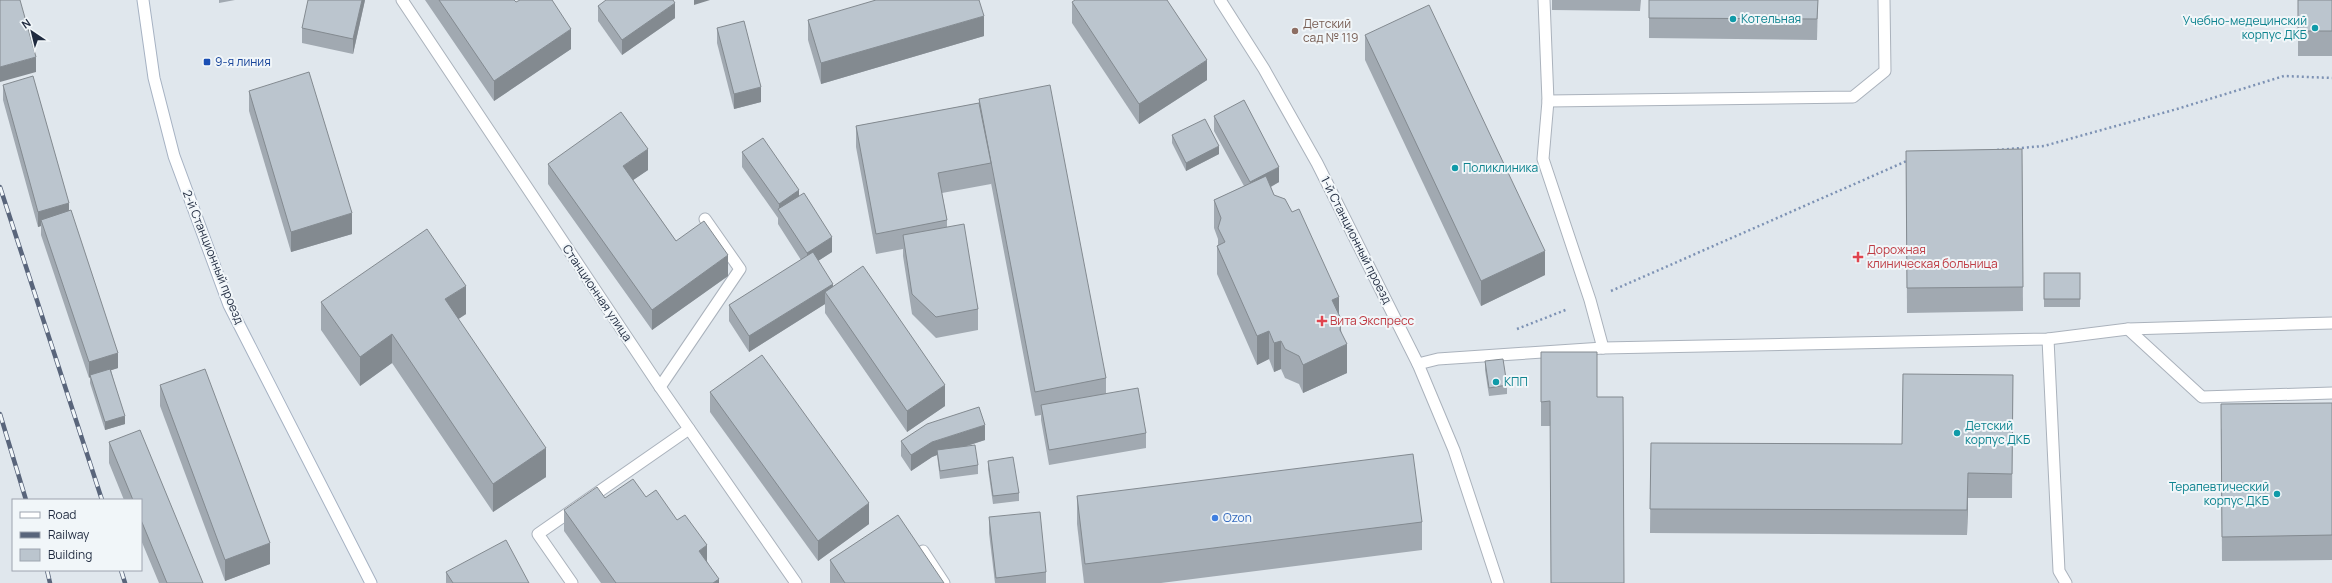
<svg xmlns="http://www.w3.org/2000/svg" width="2332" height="583" font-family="Manrope,sans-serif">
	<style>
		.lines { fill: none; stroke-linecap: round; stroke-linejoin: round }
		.service-casing { stroke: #aab2bc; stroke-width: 13 }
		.minor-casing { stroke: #aab2bc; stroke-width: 13 }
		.secondary-casing { stroke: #a6b2c3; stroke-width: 13 }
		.path { stroke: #7d92b4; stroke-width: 2.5; stroke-dasharray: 2 3; stroke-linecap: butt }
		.service { stroke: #fff; stroke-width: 11 }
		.minor { stroke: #fff; stroke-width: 11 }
		.secondary { stroke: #fff; stroke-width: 11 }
		.rail-casing { stroke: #59657b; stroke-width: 4.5 }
		.rail { stroke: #f1f6f9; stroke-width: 3; stroke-dasharray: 9; stroke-linecap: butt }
		.wall { fill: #a1a9b1 }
		.shaded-wall { fill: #838a90 }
		.building { fill: #bbc5ce; stroke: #838a90 }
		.culture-dot { fill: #0f9aa8; stroke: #f1f6f9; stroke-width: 1.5 }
		.education-dot { fill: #8d6e63; stroke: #f1f6f9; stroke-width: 1.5 }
		.transit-dot { fill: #1a4fb4; stroke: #f1f6f9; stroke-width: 1.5 }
		.health-dot { fill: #e0444e; stroke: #f1f6f9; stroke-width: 1.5 }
		.shop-dot { fill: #3f7fe0; stroke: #f1f6f9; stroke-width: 1.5 }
		.labels { text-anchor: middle; stroke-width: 4; stroke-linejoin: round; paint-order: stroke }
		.culture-label { font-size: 12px; fill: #0d838f; stroke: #f1f6f9; text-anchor: start }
		.education-label { font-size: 12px; fill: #785e54; stroke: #f1f6f9; text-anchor: start }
		.transit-label { font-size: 12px; fill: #164399; stroke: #f1f6f9; text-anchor: start }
		.street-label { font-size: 12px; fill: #1f2a3f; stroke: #f1f6f9 }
		.health-label { font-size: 12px; fill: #be3a42; stroke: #f1f6f9; text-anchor: start }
		.shop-label { font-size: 12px; fill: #366cbe; stroke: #f1f6f9; text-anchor: start }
	</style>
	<rect width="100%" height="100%" fill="#e0e7ed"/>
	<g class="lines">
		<!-- service casing -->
		<g class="service-casing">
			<g id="service">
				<polyline points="1544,0 1548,101 1543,159 1590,300 1603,348"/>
				<polyline points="1548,101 1853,97 1885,71 1884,0"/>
				<polyline points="2128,329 2202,397 2332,393"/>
				<polyline points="2048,339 2059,571 2066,583"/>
				<polyline points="1418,364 1438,359 1603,348 2048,339 2128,329 2332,323"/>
				<polyline points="660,387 740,269 705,219"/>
				<polyline points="923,551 944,583"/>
				<polyline points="572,583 538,534 689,429"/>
			</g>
		</g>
		<!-- minor casing -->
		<g class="minor-casing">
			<g id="minor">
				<polyline points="402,0 660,387 796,583"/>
				<polyline points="1220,0 1264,69 1317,163 1418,364 1454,450 1498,583"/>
			</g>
		</g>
		<!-- secondary casing -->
		<g class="secondary-casing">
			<polyline id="secondary" points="143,0 154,78 174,156 229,305 371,583"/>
		</g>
		<!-- path -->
		<g class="path">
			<polyline points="1997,150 2044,146 2177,109 2284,76 2332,78"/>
			<polyline points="1611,291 1909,160"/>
			<polyline points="1517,329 1568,309"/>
		</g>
		<!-- service -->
		<use href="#service" class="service"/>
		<!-- minor -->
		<use href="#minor" class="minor"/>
		<!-- secondary -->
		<use href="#secondary" class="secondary"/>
		<!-- rail casing -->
		<g class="rail-casing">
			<g id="rail">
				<polyline points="0,187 102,500"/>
				<polyline points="0,414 26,500"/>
				<polyline points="47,570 50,583"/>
				<polyline points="121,570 125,583"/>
			</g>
		</g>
		<!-- rail -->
		<use href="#rail" class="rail"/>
	</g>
	<!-- wall -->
	<g class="wall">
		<polygon points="219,0 235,0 219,3"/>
		<polygon points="365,0 353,54 302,43 302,28"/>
		<polygon points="425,0 514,0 516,2 571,49 494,101"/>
		<polygon points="1552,0 1641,0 1640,11 1552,10"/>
		<polygon points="1649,0 1818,0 1817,40 1649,38"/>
		<rect x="2298" y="0" width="34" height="56"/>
		<polygon points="1072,2 1207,80 1139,124 1072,23"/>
		<polygon points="598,6 675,18 622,55 598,21"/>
		<polygon points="808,20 984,36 821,84 808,40"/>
		<polygon points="717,28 761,102 734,109 717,43"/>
		<polygon points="1365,35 1545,275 1481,306 1365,60"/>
		<polygon points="3,85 69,211 118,368 111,370 125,424 105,430 90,383 90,377 89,378 41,235 41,226 38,227 3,100"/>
		<polygon points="249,91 352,234 291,252 249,111"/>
		<polygon points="979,99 1106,378 1106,394 1146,433 1146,448 1049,465 1041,420 1041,415 1035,416 991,183 991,184 942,193 947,220 947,227 978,309 978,330 936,338 912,314 903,256 903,249 876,254 856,147 856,126 979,103"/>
		<polygon points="1214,116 1279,182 1271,187 1274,195 1339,315 1347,373 1303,393 1299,384 1285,378 1281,369 1274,372 1269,359 1257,365 1217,274 1217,246 1218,245 1218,239 1214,228 1214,200 1244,186 1214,131"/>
		<polygon points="1172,135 1219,154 1186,171 1172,143"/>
		<polygon points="2022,149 2023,311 1907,313 1906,151"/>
		<polygon points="742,152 799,196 832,252 818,261 833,287 945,406 907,432 825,313 825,304 749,352 729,321 729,305 801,260 778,224 778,218 742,167"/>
		<polygon points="548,164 648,170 633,180 676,241 728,276 652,330 548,184"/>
		<rect x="2044" y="273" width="36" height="34"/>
		<polygon points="321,302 466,314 458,319 546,477 493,512 392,363 360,386 321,330"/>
		<polygon points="1541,352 1597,352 1550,426 1541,426"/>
		<polygon points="1485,361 1507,385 1507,394 1489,396 1485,370"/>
		<polygon points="2013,375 2012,498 1968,498 1967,535 1650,533 1651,443 1902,444"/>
		<polygon points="160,385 270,564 225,581 160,406"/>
		<polygon points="710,392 869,524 818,561 710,412"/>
		<polygon points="2332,403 2332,560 2222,561 2221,429"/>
		<polygon points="985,440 967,446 978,465 978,474 940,479 937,455 932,457 911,471 901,456 901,441"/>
		<polygon points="109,442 203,583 159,583 141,540 141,500 124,500 109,463"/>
		<polygon points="988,461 1019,493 1019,501 993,504 988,469"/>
		<polygon points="1077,496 1422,522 1422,550 1161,583 1084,583 1077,524"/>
		<polygon points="646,497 707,561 719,583 601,583 564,531 564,510 605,498"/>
		<polygon points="989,517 1046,572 1046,583 995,583 989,533"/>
		<polygon points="830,560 944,583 830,583"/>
		<polygon points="446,572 529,583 446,583"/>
	</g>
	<!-- shaded-wall -->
	<g class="shaded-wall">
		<polygon points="362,0 365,0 353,54 353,39"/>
		<polygon points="694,0 710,0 694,5"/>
		<polygon points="675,3 675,18 622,55 622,40"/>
		<polygon points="984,16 984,36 821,84 821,63"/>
		<polygon points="571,29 571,49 494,101 494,81"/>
		<polygon points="36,57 36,72 0,82 0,67"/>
		<polygon points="1207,60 1207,80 1139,124 1139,104"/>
		<polygon points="761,87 761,102 734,109 734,94"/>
		<polygon points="1219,146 1219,154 1186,171 1186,163"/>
		<polygon points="648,149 648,170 623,187 623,166"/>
		<polygon points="1279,167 1279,182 1250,198 1250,182"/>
		<polygon points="799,190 799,205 779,210 779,204"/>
		<polygon points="69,203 69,218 41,220 41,226 38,227 38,212"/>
		<polygon points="352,213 352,234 291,252 291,232"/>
		<polygon points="832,237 832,252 807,268 807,253"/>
		<polygon points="1545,251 1545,275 1481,306 1481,281"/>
		<polygon points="728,255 728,276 652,330 652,310"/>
		<polygon points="833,284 833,299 825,292 825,304 749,352 749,336"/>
		<polygon points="466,286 466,314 445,328 445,299"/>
		<polygon points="1339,297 1339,326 1332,300"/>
		<polygon points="1341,319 1341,347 1347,344 1347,373 1303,393 1303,365 1340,330"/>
		<polygon points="1269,331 1269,359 1257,365 1257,336"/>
		<polygon points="392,334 392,363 360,386 360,357"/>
		<polygon points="1281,341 1281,369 1274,372 1274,343"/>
		<polygon points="118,353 118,368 91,377 90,375 90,377 89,378 89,362"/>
		<polygon points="945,385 945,406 907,432 907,411"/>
		<polygon points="125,416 125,424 105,430 105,422"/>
		<polygon points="985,425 985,440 938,455 937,450 937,455 932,457 911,471 911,455 932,442"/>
		<polygon points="546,448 546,477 493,512 493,484"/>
		<polygon points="1968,473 1968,498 1967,535 1967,510"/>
		<polygon points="869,503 869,524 818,561 818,541"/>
		<polygon points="270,543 270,564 225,581 225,560"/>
		<polygon points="707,545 707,566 699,551"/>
		<polygon points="719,579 719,583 713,583"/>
	</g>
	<!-- building -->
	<g class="building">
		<polygon points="0,0 20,0 36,57 0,67"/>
		<polygon points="308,0 362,0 353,39 302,28"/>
		<polygon points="439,0 514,0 516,2 520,0 552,0 571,29 494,81"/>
		<polygon points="606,0 673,0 675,3 622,40 598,6"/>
		<polygon points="876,0 979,0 984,16 821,63 808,20"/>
		<polygon points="1075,0 1167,0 1207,60 1139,104 1072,2"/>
		<polygon points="1649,0 1818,0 1817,19 1649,18"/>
		<rect x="2298" y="0" width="34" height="31"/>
		<polygon points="1429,5 1545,251 1481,281 1365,35"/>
		<polygon points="744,21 761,87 734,94 717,28"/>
		<polygon points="309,72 352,213 291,232 249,91"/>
		<polygon points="33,76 69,203 38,212 3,85"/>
		<polygon points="1050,85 1106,378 1035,392 979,99"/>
		<polygon points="1244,100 1279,167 1250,182 1214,116"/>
		<polygon points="979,103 991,163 938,173 947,220 876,234 856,126"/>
		<polygon points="621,112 648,149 623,166 676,241 704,221 728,255 652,310 548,164"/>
		<polygon points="1205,119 1219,146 1186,163 1172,135"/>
		<polygon points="763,138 799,190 779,204 742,152"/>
		<polygon points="2022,149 2023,287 1907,288 1906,151"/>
		<polygon points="1266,176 1274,195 1285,199 1292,212 1299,209 1339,297 1332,300 1341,319 1340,330 1347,344 1303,365 1299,356 1285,349 1281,341 1274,343 1269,331 1257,336 1217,246 1225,242 1218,228 1221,218 1214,200"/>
		<polygon points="804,193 832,237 807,253 778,209"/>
		<polygon points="71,210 118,353 89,362 41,220"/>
		<polygon points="964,224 978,309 936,317 912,294 903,235"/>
		<polygon points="427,229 466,286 445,299 546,448 493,484 392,334 360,357 321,302"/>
		<polygon points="813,252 833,284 749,336 729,305"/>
		<polygon points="863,266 945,385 907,411 825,292"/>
		<rect x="2044" y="273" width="36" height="26"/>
		<polygon points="1541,352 1597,352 1597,397 1623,397 1624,583 1551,583 1550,401 1541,402"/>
		<polygon points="762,355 869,503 818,541 710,392"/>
		<polygon points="1503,359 1507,385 1489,388 1485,361"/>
		<polygon points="110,369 125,416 105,422 90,375"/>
		<polygon points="205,369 270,543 225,560 160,385"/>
		<polygon points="1903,374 2013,375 2012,474 1968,473 1967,510 1650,509 1651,443 1902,444"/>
		<polygon points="1138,388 1146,433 1049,450 1041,405"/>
		<polygon points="2332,403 2332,535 2222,537 2221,404"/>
		<polygon points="979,407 985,425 932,442 911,455 901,441 927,424"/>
		<polygon points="140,430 203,583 167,583 141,520 141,500 133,500 109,442"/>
		<polygon points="975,445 978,465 940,471 937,450"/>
		<polygon points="1413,454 1422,522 1085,564 1077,496"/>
		<polygon points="1013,457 1019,493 993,496 988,461"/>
		<polygon points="633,479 646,497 656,490 677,520 685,515 707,545 699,551 719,579 713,583 616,583 564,510 597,487 605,498"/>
		<polygon points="1040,512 1046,572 996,578 989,517"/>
		<polygon points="898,515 944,583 845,583 830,560"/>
		<polygon points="506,540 529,583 453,583 446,572"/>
	</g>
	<!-- markers -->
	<g class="culture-dot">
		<circle cx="1733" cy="19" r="4"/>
		<circle cx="2315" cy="28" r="4"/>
		<circle cx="1455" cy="168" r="4"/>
		<circle cx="1496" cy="382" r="4"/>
		<circle cx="1957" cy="433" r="4"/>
		<circle cx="2277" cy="494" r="4"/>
	</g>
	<circle class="education-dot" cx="1295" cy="31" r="4"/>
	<rect class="transit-dot" x="203" y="58" width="8" height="8" rx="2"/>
	<g class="health-dot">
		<path d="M1856 251h4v4h4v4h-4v4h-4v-4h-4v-4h4z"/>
		<path d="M1320 315h4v4h4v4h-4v4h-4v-4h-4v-4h4z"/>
	</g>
	<circle class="shop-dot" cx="1215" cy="518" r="4"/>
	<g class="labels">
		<!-- culture labels -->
		<g class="culture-label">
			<text x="1741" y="23">Котельная</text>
			<text x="2307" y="25" text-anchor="end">Учебно-медецинский<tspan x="2307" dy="14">корпус ДКБ</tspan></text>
			<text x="1463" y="172">Поликлиника</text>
			<text x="1504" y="386">КПП</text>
			<text x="1965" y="430">Детский<tspan x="1965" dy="14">корпус ДКБ</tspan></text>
			<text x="2269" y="491" text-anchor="end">Терапевтический<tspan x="2269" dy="14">корпус ДКБ</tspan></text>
		</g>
		<!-- education labels -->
		<g class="education-label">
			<text x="1303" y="28">Детский<tspan x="1303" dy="14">сад № 119</tspan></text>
		</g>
		<!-- transit labels -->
		<g class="transit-label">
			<text x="215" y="66">9-я линия</text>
		</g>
		<!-- street labels -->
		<g class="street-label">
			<text transform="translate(1356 240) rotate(63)" y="4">1-й Станционный проезд</text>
			<text transform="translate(213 257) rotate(68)" y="4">2-й Станционный проезд</text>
			<text transform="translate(597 293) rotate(56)" y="4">Станционная улица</text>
		</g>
		<!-- health labels -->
		<g class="health-label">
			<text x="1867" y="254">Дорожная<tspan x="1867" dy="14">клиническая больница</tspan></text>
			<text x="1330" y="325">Вита Экспресс</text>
		</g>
		<!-- shop labels -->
		<g class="shop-label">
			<text x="1223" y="522">Ozon</text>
		</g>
	</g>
	<!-- legend -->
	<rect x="12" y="499" width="130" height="72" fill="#f1f6f9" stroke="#9da4af"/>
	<rect x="20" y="512" width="20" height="6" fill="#ffffff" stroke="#9da4af"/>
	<text x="48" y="519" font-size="12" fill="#1f2a3f">Road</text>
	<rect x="20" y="532" width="20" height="6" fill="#59657b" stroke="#9da4af"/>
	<text x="48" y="539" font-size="12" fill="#1f2a3f">Railway</text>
	<rect x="20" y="549" width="20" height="12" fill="#bbc5ce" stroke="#9da4af"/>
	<text x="48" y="559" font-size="12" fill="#1f2a3f">Building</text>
	<!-- north arrow -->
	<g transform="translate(32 32) rotate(325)" stroke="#f1f6f9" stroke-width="3" paint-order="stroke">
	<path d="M0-3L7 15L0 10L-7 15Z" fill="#1f2a3f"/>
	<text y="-6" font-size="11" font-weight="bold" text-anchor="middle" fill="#1f2a3f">N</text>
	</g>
</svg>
